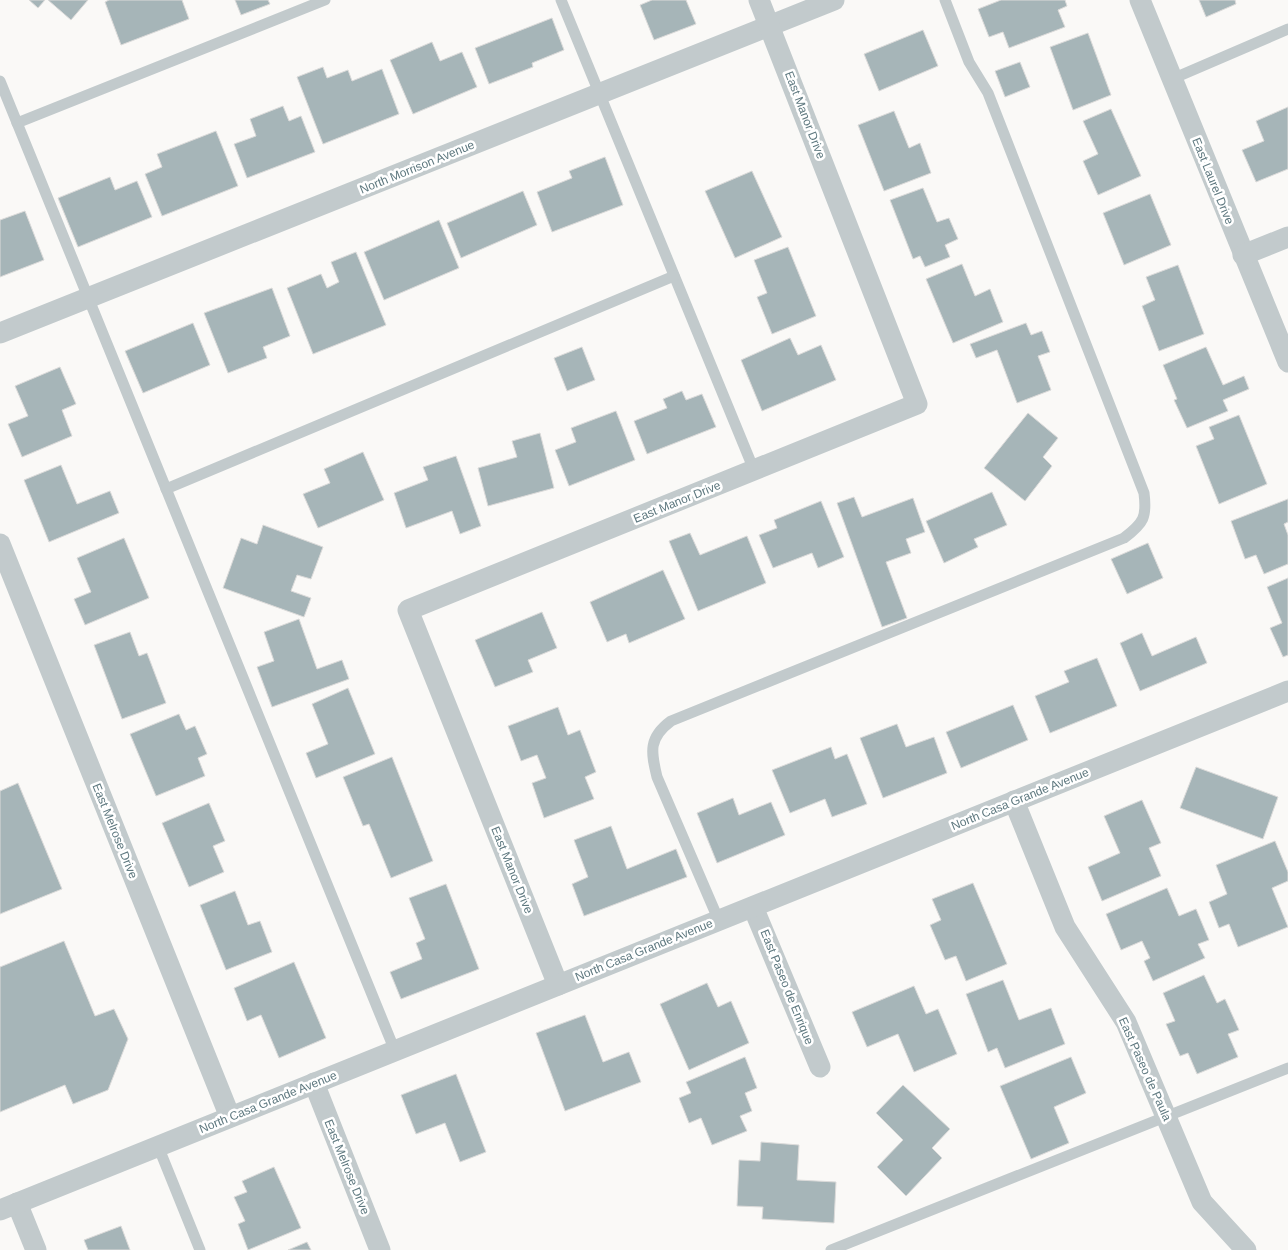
<svg xmlns="http://www.w3.org/2000/svg" width="1288" height="1250" font-family="Arial,sans-serif">
	<style>
		.building { fill: #a6b5b8; stroke: #dcdbda }
		.lines { fill: none; stroke-linecap: round; stroke-linejoin: round }
		.service { stroke: #c2cacc; stroke-width: 11 }
		.minor { stroke: #c2cacc; stroke-width: 21 }
		.labels { text-anchor: middle; stroke-width: 5; stroke-linejoin: round; paint-order: stroke }
		.street-label { font-size: 12px; fill: #5e787f; stroke: #fff }
	</style>
	<rect width="100%" height="100%" fill="#faf9f7"/>
	<!-- building -->
	<g class="building">
		<polygon points="29,0 45,0 38,8"/>
		<polygon points="48,0 88,0 71,20"/>
		<polygon points="109,0 182,0 189,19 121,45 105,2"/>
		<polygon points="235,0 268,0 270,4 241,15"/>
		<polygon points="652,0 686,0 696,24 654,40 640,5"/>
		<polygon points="1001,0 1065,0 1067,6 1058,10 1065,27 1009,48 1003,32 989,37 978,9"/>
		<polygon points="1199,0 1235,0 1236,4 1206,17"/>
		<polygon points="552,18 564,50 532,63 533,67 489,84 475,48"/>
		<polygon points="923,30 938,66 879,91 864,54"/>
		<polygon points="1088,33 1111,95 1073,110 1050,47"/>
		<polygon points="432,42 440,61 462,52 477,87 413,114 390,60"/>
		<polygon points="1020,62 1030,87 1005,97 995,71"/>
		<polygon points="323,67 327,78 348,70 352,81 382,69 399,114 323,144 297,77"/>
		<polygon points="283,106 289,121 301,116 315,152 247,178 234,144 256,136 250,119"/>
		<polygon points="1288,107 1288,169 1256,182 1242,150 1264,141 1256,121"/>
		<polygon points="1111,109 1141,176 1098,195 1083,161 1098,154 1083,121"/>
		<polygon points="894,111 909,148 920,143 931,173 884,191 858,125"/>
		<polygon points="216,131 238,186 162,216 145,174 162,167 157,154"/>
		<polygon points="605,157 623,205 552,232 537,192 572,178 569,171"/>
		<polygon points="752,171 782,237 735,258 705,191"/>
		<polygon points="110,177 115,190 137,181 152,217 78,247 58,198"/>
		<polygon points="923,188 937,222 949,218 958,239 945,245 950,257 925,267 920,256 913,259 890,200"/>
		<polygon points="523,191 537,225 461,258 447,223"/>
		<polygon points="1150,194 1171,245 1124,265 1103,213"/>
		<polygon points="25,211 44,260 0,277 0,220"/>
		<polygon points="439,220 459,268 384,300 364,252"/>
		<polygon points="788,247 816,316 772,334 757,297 767,293 754,260"/>
		<polygon points="356,252 386,325 313,354 287,288 321,274 327,288 339,282 331,262"/>
		<polygon points="962,264 975,296 990,289 1003,322 953,343 926,279"/>
		<polygon points="1178,265 1204,334 1159,351 1142,306 1155,300 1146,277"/>
		<polygon points="272,288 290,336 263,347 267,358 228,373 204,313"/>
		<polygon points="193,323 210,365 143,393 125,351"/>
		<polygon points="1026,323 1031,335 1042,331 1050,352 1038,356 1051,390 1017,403 997,350 976,358 970,344"/>
		<polygon points="790,338 798,355 821,345 836,380 762,411 741,360"/>
		<polygon points="582,347 595,380 567,391 554,358"/>
		<polygon points="1206,347 1223,385 1244,376 1249,389 1223,400 1228,411 1187,428 1174,400 1177,399 1163,365"/>
		<polygon points="60,367 76,404 62,410 72,436 22,457 8,424 28,416 15,386"/>
		<polygon points="682,391 686,400 702,394 716,427 647,454 634,421 667,408 663,399"/>
		<polygon points="616,411 635,460 569,486 555,450 576,442 571,428"/>
		<polygon points="1028,413 1058,438 1043,457 1052,466 1025,501 984,468"/>
		<polygon points="1239,415 1267,484 1219,504 1196,446 1214,439 1209,427"/>
		<polygon points="540,433 554,488 488,506 478,468 517,457 512,441"/>
		<polygon points="363,452 384,500 318,528 303,494 330,483 324,469"/>
		<polygon points="456,456 481,526 460,534 452,511 406,528 394,493 428,480 423,467"/>
		<polygon points="61,465 77,504 110,491 119,513 49,542 24,480"/>
		<polygon points="992,492 1007,525 974,539 978,547 944,563 926,521"/>
		<polygon points="854,497 862,517 913,498 925,532 906,539 911,553 886,562 907,618 882,627 837,503"/>
		<polygon points="1288,499 1288,522 1284,524 1288,535 1288,564 1264,574 1256,555 1245,559 1231,521"/>
		<polygon points="821,501 844,557 818,568 812,553 773,568 759,535 777,528 774,520"/>
		<polygon points="263,525 323,547 311,579 297,575 291,591 311,598 304,617 223,588 241,538 257,544"/>
		<polygon points="690,533 700,555 747,536 766,583 698,611 669,541"/>
		<polygon points="124,538 149,598 85,625 74,599 91,592 77,558"/>
		<polygon points="1148,543 1163,578 1127,594 1111,559"/>
		<polygon points="663,570 685,619 629,643 626,634 607,642 590,602"/>
		<polygon points="1288,578 1288,655 1283,657 1270,628 1282,623 1267,587"/>
		<polygon points="542,612 557,648 528,660 533,672 495,687 475,640"/>
		<polygon points="299,619 317,669 342,660 349,679 272,707 257,667 274,661 264,632"/>
		<polygon points="130,632 139,656 147,653 166,703 122,719 94,645"/>
		<polygon points="1142,633 1152,656 1196,637 1207,663 1140,691 1120,643"/>
		<polygon points="1097,658 1117,706 1050,733 1035,696 1069,682 1064,671"/>
		<polygon points="348,688 375,754 316,778 306,753 328,744 312,704"/>
		<polygon points="1013,705 1028,740 961,768 946,732"/>
		<polygon points="558,707 568,735 580,730 596,772 585,777 594,799 544,818 532,783 546,778 537,755 521,761 508,726"/>
		<polygon points="179,714 186,730 195,726 207,754 198,758 205,776 156,796 130,734"/>
		<polygon points="897,724 906,747 934,737 947,773 883,798 860,738"/>
		<polygon points="831,747 835,759 847,754 867,804 832,817 825,799 790,813 772,770"/>
		<polygon points="392,757 433,861 391,878 369,824 363,826 343,777"/>
		<polygon points="1196,767 1278,797 1263,839 1180,808"/>
		<polygon points="18,783 62,889 0,914 0,791"/>
		<polygon points="733,798 739,815 771,802 785,835 717,863 697,813"/>
		<polygon points="1142,800 1161,843 1149,848 1161,876 1102,901 1088,867 1120,853 1104,816"/>
		<polygon points="209,803 225,841 213,846 224,872 189,887 162,823"/>
		<polygon points="611,826 627,869 676,849 687,877 584,916 572,884 588,877 574,840"/>
		<polygon points="1275,841 1288,872 1288,881 1272,888 1288,927 1238,947 1229,924 1219,928 1209,902 1227,894 1216,865"/>
		<polygon points="973,883 1007,964 966,981 956,956 945,960 930,925 941,920 932,899"/>
		<polygon points="446,884 479,969 401,999 390,972 422,959 416,943 425,939 409,898"/>
		<polygon points="1167,888 1179,916 1196,909 1209,940 1198,944 1205,958 1153,981 1144,961 1150,958 1142,941 1121,950 1106,914"/>
		<polygon points="235,891 248,925 260,921 272,952 226,970 200,905"/>
		<polygon points="64,941 95,1016 114,1009 128,1039 108,1090 73,1104 65,1085 0,1112 0,967"/>
		<polygon points="294,962 326,1038 279,1058 261,1015 247,1021 234,988"/>
		<polygon points="1204,975 1217,1003 1225,999 1239,1030 1228,1034 1238,1057 1197,1074 1188,1053 1180,1056 1166,1024 1175,1021 1163,993"/>
		<polygon points="1003,980 1019,1020 1051,1008 1065,1044 1005,1068 997,1048 988,1052 966,994"/>
		<polygon points="707,983 718,1007 731,1001 749,1043 689,1070 660,1004"/>
		<polygon points="914,986 926,1014 938,1009 957,1054 914,1072 898,1034 867,1047 852,1012"/>
		<polygon points="585,1015 603,1062 629,1052 641,1082 565,1111 536,1033"/>
		<polygon points="745,1057 757,1088 745,1093 752,1111 740,1116 747,1131 712,1145 701,1118 689,1123 679,1098 691,1093 686,1082"/>
		<polygon points="1071,1057 1086,1093 1054,1107 1069,1143 1031,1159 1000,1086"/>
		<polygon points="456,1074 486,1152 460,1162 445,1123 416,1134 401,1095"/>
		<polygon points="903,1085 950,1129 932,1148 942,1158 906,1196 877,1167 903,1140 876,1113"/>
		<polygon points="761,1142 799,1145 797,1180 836,1182 834,1223 762,1219 763,1207 737,1206 739,1160 760,1161"/>
		<polygon points="274,1167 301,1228 248,1250 238,1224 245,1221 234,1197 247,1192 242,1181"/>
		<polygon points="121,1226 130,1250 88,1250 84,1240"/>
		<polygon points="307,1242 311,1250 288,1250"/>
	</g>
	<g class="lines">
		<!-- service -->
		<g class="service">
			<polyline points="561,0 754,470"/>
			<polyline points="1172,79 1288,29"/>
			<polyline points="0,81 395,1051"/>
			<polyline points="17,123 325,0"/>
			<polyline points="166,489 674,276"/>
			<path d="M719,921L657,777C651,752 648,738 671,721L1124,538C1144,523 1147,517 1144,493L988,93L969,62L945,0"/>
			<polyline points="158,1146 200,1250"/>
			<polyline points="831,1250 1288,1068"/>
		</g>
		<!-- minor -->
		<g class="minor">
			<polyline points="1140,0 1288,362"/>
			<polyline points="1243,255 1288,237"/>
			<polyline points="0,333 834,0"/>
			<polyline points="0,544 230,1117"/>
			<polyline points="1014,801 1065,927 1126,1022 1202,1202 1246,1250"/>
			<polyline points="753,907 820,1067"/>
			<polyline points="558,985 408,610 917,404 759,0"/>
			<polyline points="314,1083 380,1250"/>
			<polyline points="17,1203 36,1250"/>
			<polyline points="0,1210 1288,691"/>
		</g>
	</g>
	<g class="labels">
		<!-- street labels -->
		<g class="street-label">
			<text transform="translate(805 115) rotate(69)" y="4">East Manor Drive</text>
			<text transform="translate(417 167) rotate(-22)" y="4">North Morrison Avenue</text>
			<text transform="translate(1213 181) rotate(68)" y="4">East Laurel Drive</text>
			<text transform="translate(677 502) rotate(-22)" y="4">East Manor Drive</text>
			<text transform="translate(1020 799) rotate(-22)" y="4">North Casa Grande Avenue</text>
			<text transform="translate(115 831) rotate(68)" y="4">East Melrose Drive</text>
			<text transform="translate(512 870) rotate(68)" y="4">East Manor Drive</text>
			<text transform="translate(644 950) rotate(-22)" y="4">North Casa Grande Avenue</text>
			<text transform="translate(787 987) rotate(68)" y="4">East Paseo de Enrique</text>
			<text transform="translate(1145 1069) rotate(66)" y="4">East Paseo de Paula</text>
			<text transform="translate(268 1102) rotate(-22)" y="4">North Casa Grande Avenue</text>
			<text transform="translate(347 1167) rotate(68)" y="4">East Melrose Drive</text>
		</g>
	</g>
</svg>
